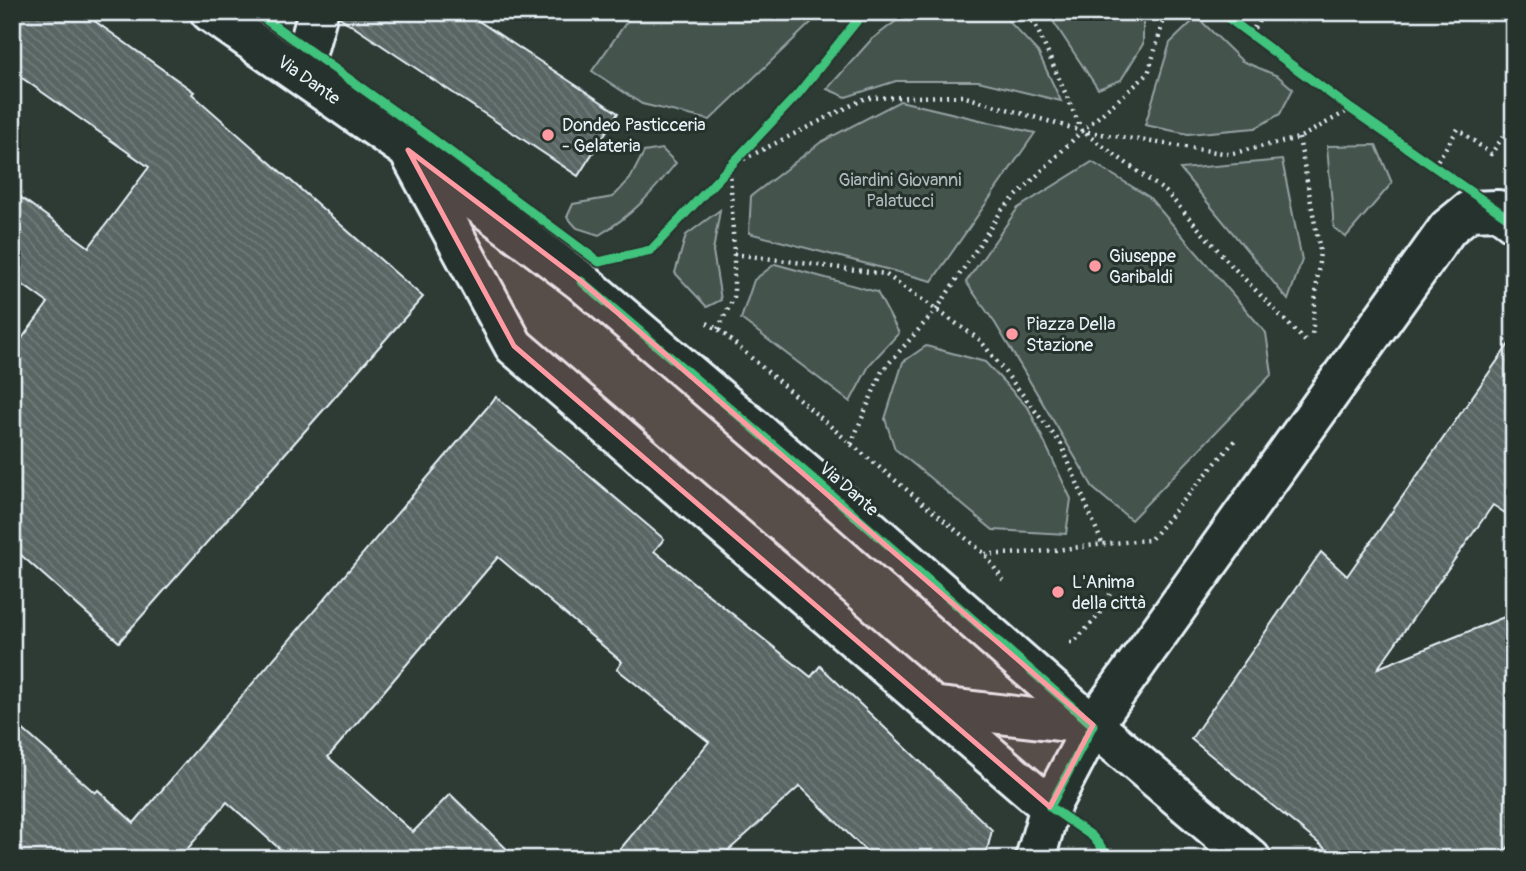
<svg xmlns="http://www.w3.org/2000/svg" width="1526" height="871" font-family="Pangolin,sans-serif">
	<style>
		.green { fill: #45524e; stroke: #96a2a3; stroke-width: 2 }
		.building { fill: url(#building-back-hatch); stroke: #e8f1f8; stroke-width: 2 }
		.lines { fill: none; stroke-linecap: round; stroke-linejoin: round }
		.minor-casing { stroke: #e8f1f8; stroke-width: 44 }
		.major-casing { stroke: #e8f1f8; stroke-width: 44 }
		.path { stroke: #e8f1f8; stroke-width: 4.5; stroke-dasharray: 2 5; stroke-linecap: butt }
		.minor { stroke: #26332d; stroke-width: 38 }
		.major { stroke: #26332d; stroke-width: 38 }
		.cycleway-casing { stroke: #26332d; stroke-width: 13 }
		.cycleway { stroke: #40c37c; stroke-width: 9 }
		.marked { fill: #ff9aa2; fill-opacity: 0.2; stroke: #ff9aa2; stroke-width: 5; stroke-linejoin: round }
		.poi-dot { fill: #ff9aa2; stroke: #26332d; stroke-width: 2.5 }
		.labels { text-anchor: middle; stroke-width: 6; stroke-linejoin: round; paint-order: stroke }
		.street-label { font-size: 18px; fill: #e8f1f8; stroke: #26332d }
		.poi-label { font-size: 18px; fill: #e8f1f8; stroke: #26332d; text-anchor: start }
		.park-label { font-size: 18px; fill: #afb9bc; stroke: #26332d }
	</style>
	<defs>
		<pattern id="building-back-hatch" width="6" height="6" patternUnits="userSpaceOnUse" patternTransform="scale(1.75)"><rect width="6" height="6" fill="#596563"/><path d="M-1 5l2 2M0 0l6 6M5-1l2 2" fill="none" stroke="#717c7a"/></pattern>
	</defs>
	<rect width="100%" height="100%" fill="#2e3b35"/>
	<filter id="ink" filterUnits="userSpaceOnUse"><feTurbulence type="fractalNoise" baseFrequency=".0143" numOctaves="2"/><feDisplacementMap in="SourceGraphic" scale="14" xChannelSelector="R" yChannelSelector="G"/><feConvolveMatrix kernelMatrix="1 2 1 2 8 2 1 2 1" color-interpolation-filters="sRGB"/></filter>
	<g filter="url(#ink)">
		<!-- green -->
		<g class="green">
			<polygon points="625,12 822,12 710,120 642,104 592,71 630,17"/>
			<polygon points="908,12 1000,12 1038,52 1061,101 978,81 896,81 846,97 827,89 871,40"/>
			<polygon points="1047,12 1143,12 1143,44 1121,80 1098,89"/>
			<polygon points="1197,17 1242,61 1278,76 1293,89 1280,114 1255,128 1188,134 1145,125 1170,43"/>
			<polygon points="900,101 1035,133 932,281 749,233 751,196 821,142"/>
			<polygon points="1376,145 1392,183 1346,237 1334,228 1327,146"/>
			<path d="M662,149L676,163C652,193 633,215 599,235L577,228L567,217L573,204L613,197L630,179L644,152Z"/>
			<polygon points="1282,160 1302,260 1288,300 1180,169"/>
			<polygon points="1092,162 1149,197 1266,333 1272,374 1131,520 1094,489 995,323 966,282 1018,208"/>
			<polygon points="720,210 713,251 721,300 707,307 675,273 686,235"/>
			<polygon points="775,264 877,292 899,333 870,364 850,402 741,319 754,280"/>
			<polygon points="926,346 985,362 1029,409 1071,499 1066,534 993,530 895,449 885,419 903,362"/>
		</g>
		<!-- building -->
		<g class="building">
			<polygon points="12,12 82,12 194,92 192,94 423,297 119,642 12,547 12,352 48,303 12,277 12,191 89,247 149,167 12,71"/>
			<polygon points="339,12 465,12 618,113 578,176 339,17"/>
			<polygon points="1514,337 1514,519 1493,505 1378,668 1514,613 1514,842 1496,859 1338,859 1191,739 1321,552 1347,576"/>
			<polygon points="496,397 664,539 654,551 811,677 820,666 992,830 985,859 874,859 800,786 719,859 612,859 709,742 617,669 622,662 498,557 328,757 413,832 450,794 517,859 291,859 227,802 179,859 12,859 12,720 95,793 98,790 134,823"/>
		</g>
		<g class="lines">
			<!-- minor casing -->
			<g class="minor-casing">
				<g id="minor">
					<polyline points="301,74 318,12"/>
					<polyline points="408,150 514,346 1050,807"/>
					<polyline points="931,706 1093,725"/>
					<polyline points="1035,859 1050,807 1093,725 1448,228 1469,211 1498,210 1514,222"/>
				</g>
			</g>
			<!-- major casing -->
			<g class="major-casing">
				<polyline id="major" points="210,12 408,150 581,281 812,478 1093,725 1251,859"/>
			</g>
			<!-- path -->
			<g class="path">
				<polyline points="1021,12 1035,24 1082,131 1166,192 1233,267 1308,344"/>
				<polyline points="1220,12 1351,109 1445,174"/>
				<polyline points="1250,34 1265,12"/>
				<polyline points="1299,138 1320,251 1312,335"/>
				<polyline points="1434,166 1458,129 1491,154 1514,121"/>
				<polyline points="734,254 885,274 980,340 1061,444 1102,543"/>
				<polyline points="626,256 651,250 798,94 864,12"/>
				<polyline points="707,323 718,329 851,444 985,554 1003,580"/>
				<polyline points="718,329 734,297 734,254 730,166 866,98 962,96 1082,131 1229,154 1299,138 1351,109"/>
				<polyline points="851,444 882,371 937,309 1002,210 1082,131 1148,74 1166,12"/>
				<path d="M985,554C1040,555 1095,543 1150,540L1236,439"/>
				<polyline points="1070,642 1074,642 1098,616 1110,594"/>
			</g>
			<!-- minor -->
			<use href="#minor" class="minor"/>
			<!-- major -->
			<use href="#major" class="major"/>
			<!-- cycleway casing -->
			<g class="cycleway-casing">
				<g id="cycleway">
					<polyline points="255,12 430,137 599,262 651,250 798,94 864,12"/>
					<polyline points="1220,12 1351,109 1514,222"/>
					<polyline points="581,281 812,478 1093,725 1050,807 1092,836 1111,859"/>
				</g>
			</g>
			<!-- cycleway -->
			<use href="#cycleway" class="cycleway"/>
		</g>
	</g>
	<!-- marked area -->
	<path class="marked" d="M408,150L581,281L1093,725L1050,807L514,346Z"/>
	<!-- markers -->
	<g class="poi-dot">
		<circle cx="548" cy="135" r="7"/>
		<circle cx="1095" cy="266" r="7"/>
		<circle cx="1012" cy="334" r="7"/>
		<circle cx="1058" cy="592" r="7"/>
	</g>
	<g class="labels">
		<!-- street labels -->
		<g class="street-label">
			<text transform="translate(309 80) rotate(35)" y="6">Via Dante</text>
			<text transform="translate(849 489) rotate(41)" y="6">Via Dante</text>
		</g>
		<!-- poi labels -->
		<g class="poi-label">
			<text x="562" y="131">Dondeo Pasticceria<tspan x="562" dy="21">- Gelateria</tspan></text>
			<text x="1109" y="262">Giuseppe<tspan x="1109" dy="21">Garibaldi</tspan></text>
			<text x="1026" y="330">Piazza Della<tspan x="1026" dy="21">Stazione</tspan></text>
			<text x="1072" y="588">L'Anima<tspan x="1072" dy="21">della città</tspan></text>
		</g>
		<!-- park labels -->
		<g class="park-label">
			<text x="900" y="186">Giardini Giovanni<tspan x="900" dy="21">Palatucci</tspan></text>
		</g>
	</g>
	<!-- margin -->
	<rect width="1526" height="871" fill="none" stroke="#26332d" stroke-width="42"/>
	<rect x="21" y="21" width="1484" height="829" fill="none" stroke="#e8f1f8" stroke-width="2.5" filter="url(#ink)"/>
</svg>
